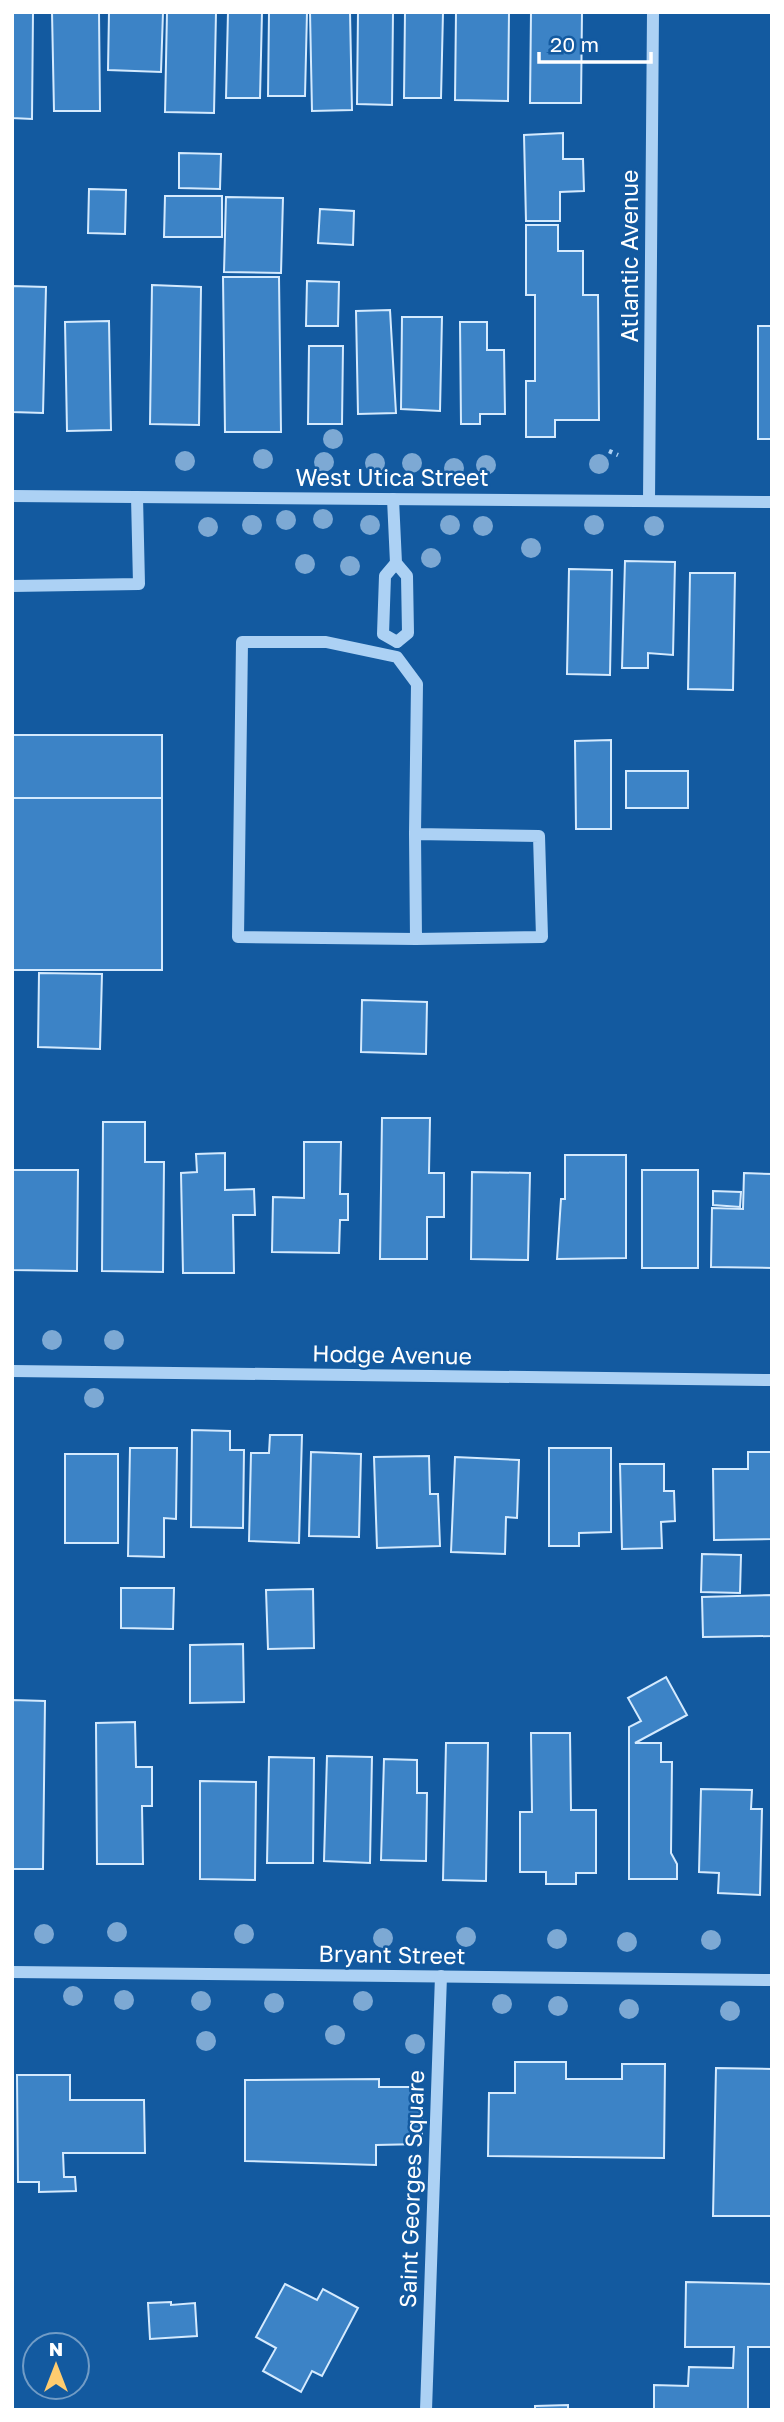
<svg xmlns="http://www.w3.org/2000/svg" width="784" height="2422" font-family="'Golos Text',sans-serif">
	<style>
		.building { fill: #3c83c6; stroke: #d4eafe; stroke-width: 2 }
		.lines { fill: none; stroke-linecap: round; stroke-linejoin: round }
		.path { stroke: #acd1f4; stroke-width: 4.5; stroke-dasharray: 3.5 5; stroke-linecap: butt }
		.minor { stroke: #acd1f4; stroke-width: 12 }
		.tree { fill: #7da9d4 }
		.labels { text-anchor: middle; stroke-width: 5; stroke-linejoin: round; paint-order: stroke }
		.street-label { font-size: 23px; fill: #fff; stroke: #135aa0 }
	</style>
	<rect width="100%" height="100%" fill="#135aa0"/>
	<!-- building -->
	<g class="building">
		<polygon points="12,12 33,12 32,119 12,118"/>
		<polygon points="52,12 99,12 100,111 54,111"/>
		<polygon points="109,12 163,12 161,72 108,70"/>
		<polygon points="167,12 216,12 214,113 165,112"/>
		<polygon points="228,12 262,12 260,98 226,98"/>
		<polygon points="269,12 307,12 305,96 268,96"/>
		<polygon points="310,12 350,12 352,110 312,111"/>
		<polygon points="358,12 393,12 392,105 357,104"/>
		<polygon points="405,12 443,12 441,98 404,98"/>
		<polygon points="456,12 509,12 508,101 455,100"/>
		<polygon points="531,12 582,12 581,103 530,103"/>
		<polygon points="563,133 563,159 583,159 584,191 560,192 560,221 526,221 524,135"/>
		<polygon points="179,153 221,154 220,189 179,188"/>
		<polygon points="89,189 126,190 125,234 88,233"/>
		<polygon points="165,196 222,196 222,237 164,237"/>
		<polygon points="226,197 283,198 281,273 224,272"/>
		<polygon points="320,209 354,211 353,245 318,243"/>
		<polygon points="526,225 558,225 558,251 583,251 583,295 598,295 599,420 555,420 555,437 526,437 526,381 535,381 535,295 526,295"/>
		<polygon points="223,277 279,277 281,432 225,432"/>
		<polygon points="307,281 339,282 338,326 306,326"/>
		<polygon points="152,285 201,287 199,425 150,424"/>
		<polygon points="12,286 46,287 43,413 12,412"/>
		<polygon points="390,310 396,413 358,414 356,311"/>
		<polygon points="402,317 442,317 440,411 401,409"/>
		<polygon points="109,321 111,430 67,431 65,322"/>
		<polygon points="460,322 487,322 487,350 504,350 505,414 480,414 480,424 461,424"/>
		<rect x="758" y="326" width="14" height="113"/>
		<polygon points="309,346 343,346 342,424 308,424"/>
		<polygon points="625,561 675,562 673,655 648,653 648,668 622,668"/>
		<polygon points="569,569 612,570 610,675 567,674"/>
		<polygon points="690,573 735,573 733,690 688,689"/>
		<rect x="12" y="735" width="150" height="63"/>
		<polygon points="611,740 611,829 576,829 575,741"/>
		<rect x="626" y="771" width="62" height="37"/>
		<rect x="12" y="798" width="150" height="172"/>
		<polygon points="39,973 102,974 100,1049 38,1047"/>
		<polygon points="362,1000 427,1002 426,1054 361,1052"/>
		<polygon points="382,1118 430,1118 429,1173 444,1173 444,1217 427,1217 427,1259 380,1259"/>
		<polygon points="103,1122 145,1122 145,1162 164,1162 163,1272 102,1271"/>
		<polygon points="304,1142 341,1142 340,1194 348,1194 348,1220 340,1220 339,1253 272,1252 273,1197 304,1198"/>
		<polygon points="225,1153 225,1190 254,1189 255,1215 233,1215 234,1273 183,1273 181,1173 197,1172 196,1154"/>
		<polygon points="565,1155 626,1155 626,1258 557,1259 561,1199 565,1199"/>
		<polygon points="13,1170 78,1170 77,1271 12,1270"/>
		<rect x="642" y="1170" width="56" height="98"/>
		<polygon points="472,1172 530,1173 528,1260 471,1259"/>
		<polygon points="744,1173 772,1174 772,1268 711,1267 712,1208 743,1209"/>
		<polygon points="713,1191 741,1192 740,1207 713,1205"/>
		<polygon points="192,1430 230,1431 230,1450 244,1450 243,1528 191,1527"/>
		<polygon points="270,1435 302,1435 299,1543 249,1541 251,1453 269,1453"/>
		<polygon points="130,1448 177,1448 176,1519 164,1518 164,1557 128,1556"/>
		<polygon points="549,1448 611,1448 611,1532 579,1533 579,1546 549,1546"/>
		<polygon points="311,1452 361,1454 359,1537 309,1536"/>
		<polygon points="748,1452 772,1452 772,1539 714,1540 713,1469 748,1469"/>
		<rect x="65" y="1454" width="53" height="89"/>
		<polygon points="429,1456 430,1494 438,1494 440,1546 377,1548 374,1457"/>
		<polygon points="455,1457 519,1460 517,1518 506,1517 505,1554 451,1552"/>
		<polygon points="620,1464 664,1464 664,1491 674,1491 675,1521 661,1522 662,1548 622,1549"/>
		<polygon points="702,1554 741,1555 740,1593 701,1592"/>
		<polygon points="121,1588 174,1588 173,1629 121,1628"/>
		<polygon points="313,1589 314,1648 268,1649 266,1590"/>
		<polygon points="772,1595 772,1636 703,1637 702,1597"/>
		<polygon points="243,1644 244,1702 190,1703 190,1645"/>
		<polygon points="666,1677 687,1715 635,1743 661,1743 661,1762 672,1762 671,1853 677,1864 677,1879 629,1879 629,1727 641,1721 628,1698"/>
		<polygon points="12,1700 45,1701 43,1869 12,1869"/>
		<polygon points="135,1722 136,1767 152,1767 152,1806 142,1806 143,1864 97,1864 96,1723"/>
		<polygon points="531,1733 570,1733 571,1810 596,1810 596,1873 576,1873 576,1884 546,1884 546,1872 520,1872 520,1812 532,1812"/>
		<polygon points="446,1743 488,1743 486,1881 443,1880"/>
		<polygon points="327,1756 372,1757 370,1863 324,1861"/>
		<polygon points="269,1757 314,1758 313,1863 267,1863"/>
		<polygon points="384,1759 417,1760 417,1793 427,1793 426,1861 381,1860"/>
		<polygon points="200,1781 256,1782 255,1880 200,1879"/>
		<polygon points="701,1789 752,1790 751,1809 762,1809 760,1895 718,1893 719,1873 699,1872"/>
		<polygon points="515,2062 566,2062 566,2079 622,2079 622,2064 665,2064 664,2158 488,2156 489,2093 515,2093"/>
		<polygon points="716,2068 772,2069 772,2216 713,2216"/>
		<polygon points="17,2075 70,2075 70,2100 144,2100 145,2153 63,2153 64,2177 75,2177 76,2191 39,2192 39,2182 18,2182"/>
		<polygon points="379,2079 379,2087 422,2087 422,2144 376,2145 376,2165 245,2161 245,2080"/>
		<polygon points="686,2282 772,2284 772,2347 748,2347 748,2410 654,2410 654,2385 688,2386 689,2367 733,2368 734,2347 685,2347"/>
		<polygon points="285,2284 317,2300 323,2289 358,2308 322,2376 312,2371 301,2392 263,2371 276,2348 256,2337"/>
		<polygon points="171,2302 171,2305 195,2303 197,2336 150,2339 148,2303"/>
		<polygon points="568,2405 568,2410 535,2410 535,2406"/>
	</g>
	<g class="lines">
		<!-- path -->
		<polyline class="path" points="609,451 618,455"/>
		<!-- minor -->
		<g class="minor">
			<polyline points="12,496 772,502"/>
			<polyline points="393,499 396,563 407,576 408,633 397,642"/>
			<polyline points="649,501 653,12"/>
			<polyline points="396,563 385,576 383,634 397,642"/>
			<polyline points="12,586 139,584 137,497"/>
			<polyline points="415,834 416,939 238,937 242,642 326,642 397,657 417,684 415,834 539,836 542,937 416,939"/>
			<polyline points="12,1371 772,1380"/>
			<polyline points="12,1972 772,1980"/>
			<polyline points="426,2410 441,1976"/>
		</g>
	</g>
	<!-- trees -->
	<g class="tree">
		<circle cx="333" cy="439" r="10"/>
		<circle cx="263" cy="459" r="10"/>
		<circle cx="185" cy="461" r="10"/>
		<circle cx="324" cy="462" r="10"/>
		<circle cx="375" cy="463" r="10"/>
		<circle cx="412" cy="463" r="10"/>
		<circle cx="599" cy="464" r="10"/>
		<circle cx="486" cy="465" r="10"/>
		<circle cx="454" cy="468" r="10"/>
		<circle cx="323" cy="519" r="10"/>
		<circle cx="286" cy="520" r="10"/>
		<circle cx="252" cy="525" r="10"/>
		<circle cx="370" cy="525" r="10"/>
		<circle cx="450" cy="525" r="10"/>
		<circle cx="594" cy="525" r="10"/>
		<circle cx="483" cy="526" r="10"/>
		<circle cx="654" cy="526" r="10"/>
		<circle cx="208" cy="527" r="10"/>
		<circle cx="531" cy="548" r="10"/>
		<circle cx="431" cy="558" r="10"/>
		<circle cx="305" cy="564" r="10"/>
		<circle cx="350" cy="566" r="10"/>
		<circle cx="52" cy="1340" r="10"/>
		<circle cx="114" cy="1340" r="10"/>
		<circle cx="94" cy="1398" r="10"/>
		<circle cx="117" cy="1932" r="10"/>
		<circle cx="44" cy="1934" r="10"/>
		<circle cx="244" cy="1934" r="10"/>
		<circle cx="466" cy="1937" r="10"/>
		<circle cx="383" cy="1938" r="10"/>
		<circle cx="557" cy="1939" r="10"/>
		<circle cx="711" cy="1940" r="10"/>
		<circle cx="627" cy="1942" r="10"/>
		<circle cx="73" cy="1996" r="10"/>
		<circle cx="124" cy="2000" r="10"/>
		<circle cx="201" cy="2001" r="10"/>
		<circle cx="363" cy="2001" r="10"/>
		<circle cx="274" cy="2003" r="10"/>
		<circle cx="502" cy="2004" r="10"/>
		<circle cx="558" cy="2006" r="10"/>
		<circle cx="629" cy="2009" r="10"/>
		<circle cx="730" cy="2011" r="10"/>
		<circle cx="335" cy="2035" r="10"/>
		<circle cx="206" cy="2041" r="10"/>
		<circle cx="415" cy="2044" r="10"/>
	</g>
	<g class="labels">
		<!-- street labels -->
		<g class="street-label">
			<text transform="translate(630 256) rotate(-90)" y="8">Atlantic Avenue</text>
			<text x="392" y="486">West Utica Street</text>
			<text transform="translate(392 1355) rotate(1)" y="8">Hodge Avenue</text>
			<text transform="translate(392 1955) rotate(1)" y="8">Bryant Street</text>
			<text transform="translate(412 2189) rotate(-88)" y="8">Saint Georges Square</text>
		</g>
	</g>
	<!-- border -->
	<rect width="784" height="2422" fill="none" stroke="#ffffff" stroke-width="28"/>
	<!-- north arrow -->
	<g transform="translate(56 2366)"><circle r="33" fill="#135aa0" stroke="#719cc6" stroke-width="2"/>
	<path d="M0-5L12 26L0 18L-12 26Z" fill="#ffcc6f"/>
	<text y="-10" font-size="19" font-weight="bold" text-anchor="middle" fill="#ffffff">N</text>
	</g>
	<!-- scale -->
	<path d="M539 52v10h112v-10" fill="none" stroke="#ffffff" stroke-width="3.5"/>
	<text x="550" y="52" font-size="21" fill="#ffffff" stroke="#135aa0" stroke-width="5" paint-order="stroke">20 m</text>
</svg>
